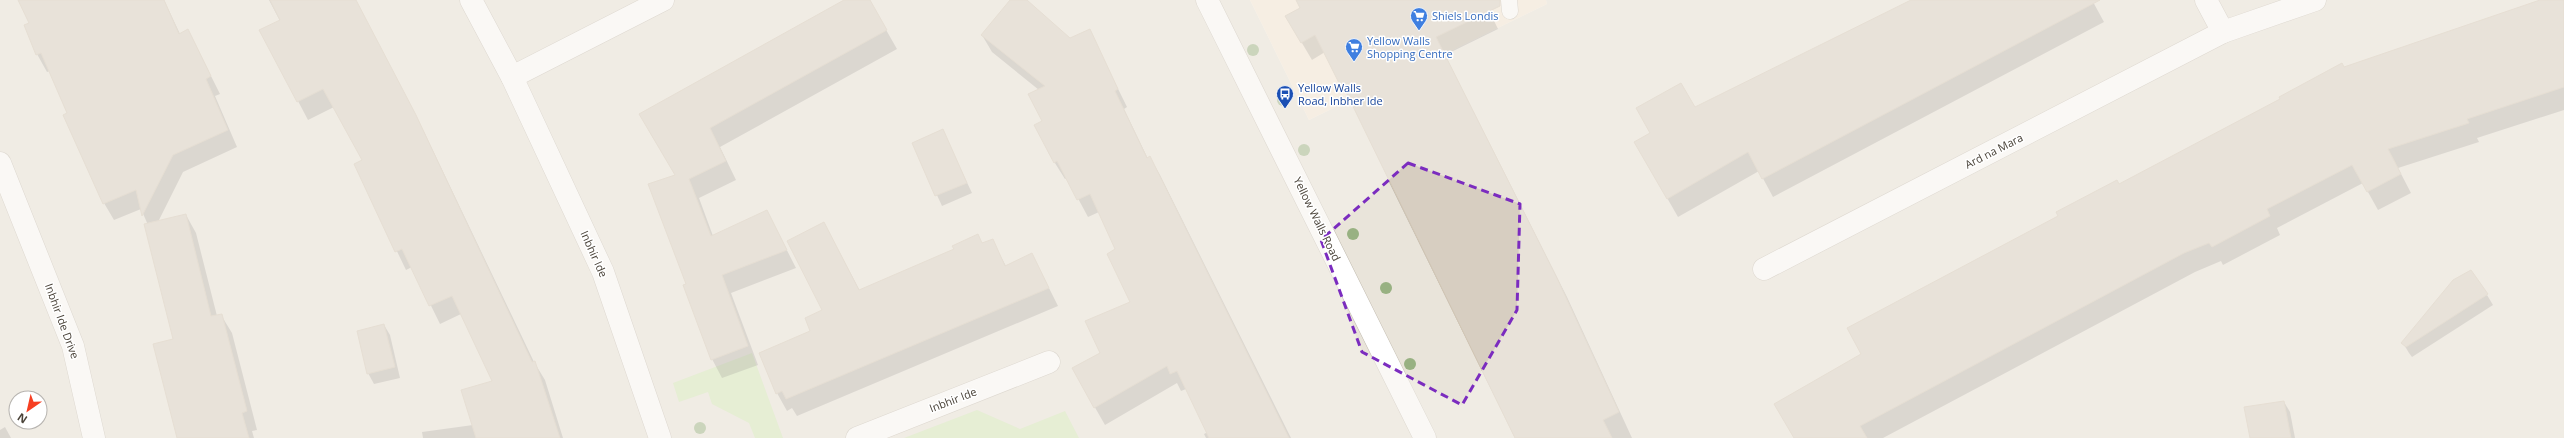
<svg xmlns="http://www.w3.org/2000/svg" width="2564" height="438" font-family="'Open Sans',sans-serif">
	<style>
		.residential { fill: #e9e4da; fill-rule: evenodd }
		.commercial { fill: #f6e9d8 }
		.green { fill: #d2e8b6 }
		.shadow { fill: #0003 }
		.building { fill: #d7cec1; stroke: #d2c6b4 }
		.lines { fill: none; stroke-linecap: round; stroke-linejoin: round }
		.service-casing { stroke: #c1baae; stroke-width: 17 }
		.minor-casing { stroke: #c1baae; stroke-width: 23 }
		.tertiary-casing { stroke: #c1baae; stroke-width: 23 }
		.service { stroke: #fff; stroke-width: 16 }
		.minor { stroke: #fff; stroke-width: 22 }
		.tertiary { stroke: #fff; stroke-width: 22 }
		.tree { fill: #98b182 }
		.marked { fill: none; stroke: #7b2cbf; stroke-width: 3; stroke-dasharray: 8 5; stroke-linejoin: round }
		.labels { text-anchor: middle; stroke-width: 3; stroke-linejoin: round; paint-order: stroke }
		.shop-label { font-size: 11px; fill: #366cbe; stroke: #fff; text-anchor: start }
		.transit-label { font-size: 11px; fill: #164399; stroke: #fff; text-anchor: start }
		.street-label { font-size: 11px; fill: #4a4339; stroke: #fff }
	</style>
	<rect width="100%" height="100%" fill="#f5f2ec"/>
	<!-- residential -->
	<path class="residential" d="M0,0H1250L1309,120L1547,4L1546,0H2564V438H0ZM16,398H40V422H16Z"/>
	<!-- commercial -->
	<polygon class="commercial" points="1250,0 1546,0 1547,4 1309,120"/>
	<!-- green -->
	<g class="green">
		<polygon points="752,353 783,438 755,438 749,423 712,404 708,392 679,402 673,383"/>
		<polygon points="977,410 1020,429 1065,411 1079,438 904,438"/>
	</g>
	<!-- shadow -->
	<g class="shadow">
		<polygon points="19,0 164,0 180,34 187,31 197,48 220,94 215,96 237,147 183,172 158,222 186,215 196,233 217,316 221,315 232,333 257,430 252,431 254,438 177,438 174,340 148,225 141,209 114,220 104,203 50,71 47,72 37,54 30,23"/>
		<polygon points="269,0 355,0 425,134 534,362 545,380 563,438 423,438 422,432 473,425 493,381 461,314 440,324 412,267 406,270 355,164 363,160 334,107 308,120 261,31 280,21"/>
		<polygon points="846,0 869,0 897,49 720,147 736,180 699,198 713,236 767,211 796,268 731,293 758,365 722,378 712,359 687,284 676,175 650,133"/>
		<polygon points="1011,0 1015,0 1070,40 1089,30 1127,107 1124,109 1148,159 1150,158 1160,175 1291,438 1206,438 1204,434 1208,432 1186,389 1181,391 1177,383 1105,425 1073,369 1101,353 1131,302 1117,250 1099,212 1088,217 1067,178 1065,179 1048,152 1039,90 992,52 982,35"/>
		<polygon points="1297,0 1484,0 1498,29 1445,55 1567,297 1632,438 1515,438 1388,180 1391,179 1325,52 1312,60 1286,16 1301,9"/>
		<polygon points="1913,0 2092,0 2104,22 1773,197 1759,171 1678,217 1635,142 1695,109"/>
		<polygon points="2542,0 2564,0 2564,110 2477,138 2479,142 2398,168 2411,193 2378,210 2363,183 2277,228 2280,235 2223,265 2221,261 2195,272 1883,438 1795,438 1862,355 2119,185 2344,68"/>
		<polygon points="942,130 972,193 942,206 913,143"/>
		<polygon points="824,223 860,291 992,240 1006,266 1032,254 1058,306 797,416 792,408 787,411 777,393 823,311"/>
		<polygon points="2487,295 2493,305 2412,357 2409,353 2403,343"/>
		<polygon points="384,325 390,335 400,378 374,384 368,373"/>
		<polygon points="2284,402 2290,412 2295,438 2251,438"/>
		<polygon points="5,427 11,438 0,438 0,430"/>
	</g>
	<!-- building -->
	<g class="building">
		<polygon points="18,0 164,0 179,34 188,29 211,76 206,79 228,130 173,155 142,216 136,190 103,204 63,115 67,113 41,53 36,55 24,25 29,23"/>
		<polygon points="270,0 356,0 416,115 532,362 535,361 560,438 476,438 461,390 492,381 452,296 429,306 402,249 395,252 354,164 362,160 323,89 297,102 259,30 280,20"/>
		<polygon points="844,0 870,0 887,30 710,128 726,161 689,179 711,236 767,210 787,250 722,275 748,346 711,360 683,285 686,284 648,184 675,175 639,114"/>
		<polygon points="1010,0 1027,0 1070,38 1090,29 1118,89 1115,91 1147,158 1150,156 1289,438 1209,438 1177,371 1170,374 1167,366 1094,408 1072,368 1100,353 1085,321 1130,302 1107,254 1115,249 1090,194 1077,200 1057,161 1054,163 1034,125 1042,121 1028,94 1045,86 981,35"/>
		<polygon points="1296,0 1500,0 1500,6 1436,37 1557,278 1619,412 1603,420 1612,438 1515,438 1342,84 1340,85 1315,35 1301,43 1285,16 1300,8"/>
		<polygon points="1911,0 2100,0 1762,179 1748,152 1667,199 1634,142 1650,133 1636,108 1681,83 1695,107"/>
		<polygon points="2540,0 2564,0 2564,87 2467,119 2469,123 2388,149 2401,174 2367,192 2352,165 2267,209 2270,216 2212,247 2209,243 2184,253 1860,426 1867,438 1794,438 1774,404 1861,354 1847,328 2058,216 2056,212 2117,180 2119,184 2280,99 2279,97 2342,63 2344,67"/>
		<polygon points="943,129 967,183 935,196 912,143"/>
		<polygon points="186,214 211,316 222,314 247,411 242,413 249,438 177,438 153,344 173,339 144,224"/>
		<polygon points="824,222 859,290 954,249 952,246 978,234 982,243 993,239 1005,266 1032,253 1049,288 786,399 782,391 776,394 759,353 810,331 805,318 822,310 787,241"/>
		<polygon points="2471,270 2488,294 2406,347 2401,343 2453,280"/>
		<polygon points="384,324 395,367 367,374 357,331"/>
		<polygon points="2284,401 2291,438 2250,438 2244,407"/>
	</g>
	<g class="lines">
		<!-- service casing -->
		<g class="service-casing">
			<polyline id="service" points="1509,0 1510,11"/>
		</g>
		<!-- minor casing -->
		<g class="minor-casing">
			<g id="minor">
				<polyline points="471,0 512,77 603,272 660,438"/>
				<polyline points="2206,0 2223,32 2315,0"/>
				<polyline points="512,77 663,0"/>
				<polyline points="0,163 73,346 94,438"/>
				<polyline points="1764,269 2223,32"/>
				<polyline points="857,438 1049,362"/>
			</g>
		</g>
		<!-- tertiary casing -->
		<g class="tertiary-casing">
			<polyline id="tertiary" points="1207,0 1425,438"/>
		</g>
		<!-- service -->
		<use href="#service" class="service"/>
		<!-- minor -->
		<use href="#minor" class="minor"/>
		<!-- tertiary -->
		<use href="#tertiary" class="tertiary"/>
	</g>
	<!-- trees -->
	<g class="tree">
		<circle cx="1253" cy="50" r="6"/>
		<circle cx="1283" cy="100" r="6"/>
		<circle cx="1304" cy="150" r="6"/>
		<circle cx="1353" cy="234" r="6"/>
		<circle cx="1386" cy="288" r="6"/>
		<circle cx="1410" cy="364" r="6"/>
		<circle cx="700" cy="428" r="6"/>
	</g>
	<!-- marked area -->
	<path d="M0 0H2564V438H0ZM1408,163L1520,204L1517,310L1462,405L1362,352L1321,240Z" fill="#f5f2ec" fill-opacity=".55" fill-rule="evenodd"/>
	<path class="marked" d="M1408,163L1520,204L1517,310L1462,405L1362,352L1321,240Z"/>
	<!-- icons -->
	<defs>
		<g id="supermarket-pin" transform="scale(0.9)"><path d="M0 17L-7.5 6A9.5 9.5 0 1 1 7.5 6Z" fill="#3f7fe0" stroke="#fff"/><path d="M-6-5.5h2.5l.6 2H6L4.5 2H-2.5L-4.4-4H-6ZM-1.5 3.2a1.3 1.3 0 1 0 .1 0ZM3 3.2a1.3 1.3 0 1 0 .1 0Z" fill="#fff"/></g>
		<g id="bus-pin" transform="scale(0.9)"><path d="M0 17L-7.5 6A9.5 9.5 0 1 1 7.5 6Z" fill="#1a4fb4" stroke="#fff"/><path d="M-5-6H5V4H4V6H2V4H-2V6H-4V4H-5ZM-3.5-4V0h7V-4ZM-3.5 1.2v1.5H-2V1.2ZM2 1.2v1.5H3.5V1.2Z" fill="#fff"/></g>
	</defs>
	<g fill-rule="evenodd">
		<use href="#supermarket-pin" x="1419" y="16"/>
		<use href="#supermarket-pin" x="1354" y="47"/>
		<use href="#bus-pin" x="1285" y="94"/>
	</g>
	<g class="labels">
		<!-- shop labels -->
		<g class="shop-label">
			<text x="1432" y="20">Shiels Londis</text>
			<text x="1367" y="45">Yellow Walls<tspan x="1367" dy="13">Shopping Centre</tspan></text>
		</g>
		<!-- transit labels -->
		<g class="transit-label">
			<text x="1298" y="92">Yellow Walls<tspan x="1298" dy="13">Road, Inbher Ide</tspan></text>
		</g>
		<!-- street labels -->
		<g class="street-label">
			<text transform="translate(1994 151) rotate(-27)" y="4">Ard na Mara</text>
			<text transform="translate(1317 219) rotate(64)" y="4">Yellow Walls Road</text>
			<text transform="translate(594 254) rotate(66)" y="4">Inbhir Ide</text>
			<text transform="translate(62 321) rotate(70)" y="4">Inbhir Ide Drive</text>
			<text transform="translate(953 400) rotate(-21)" y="4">Inbhir Ide</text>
		</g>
	</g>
	<!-- north arrow -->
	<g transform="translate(28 410) rotate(214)"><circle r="19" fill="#ffffff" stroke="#b7b4b0"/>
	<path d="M0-3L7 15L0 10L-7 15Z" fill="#f63f22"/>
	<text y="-6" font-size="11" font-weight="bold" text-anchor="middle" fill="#4a4339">N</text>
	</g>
</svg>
